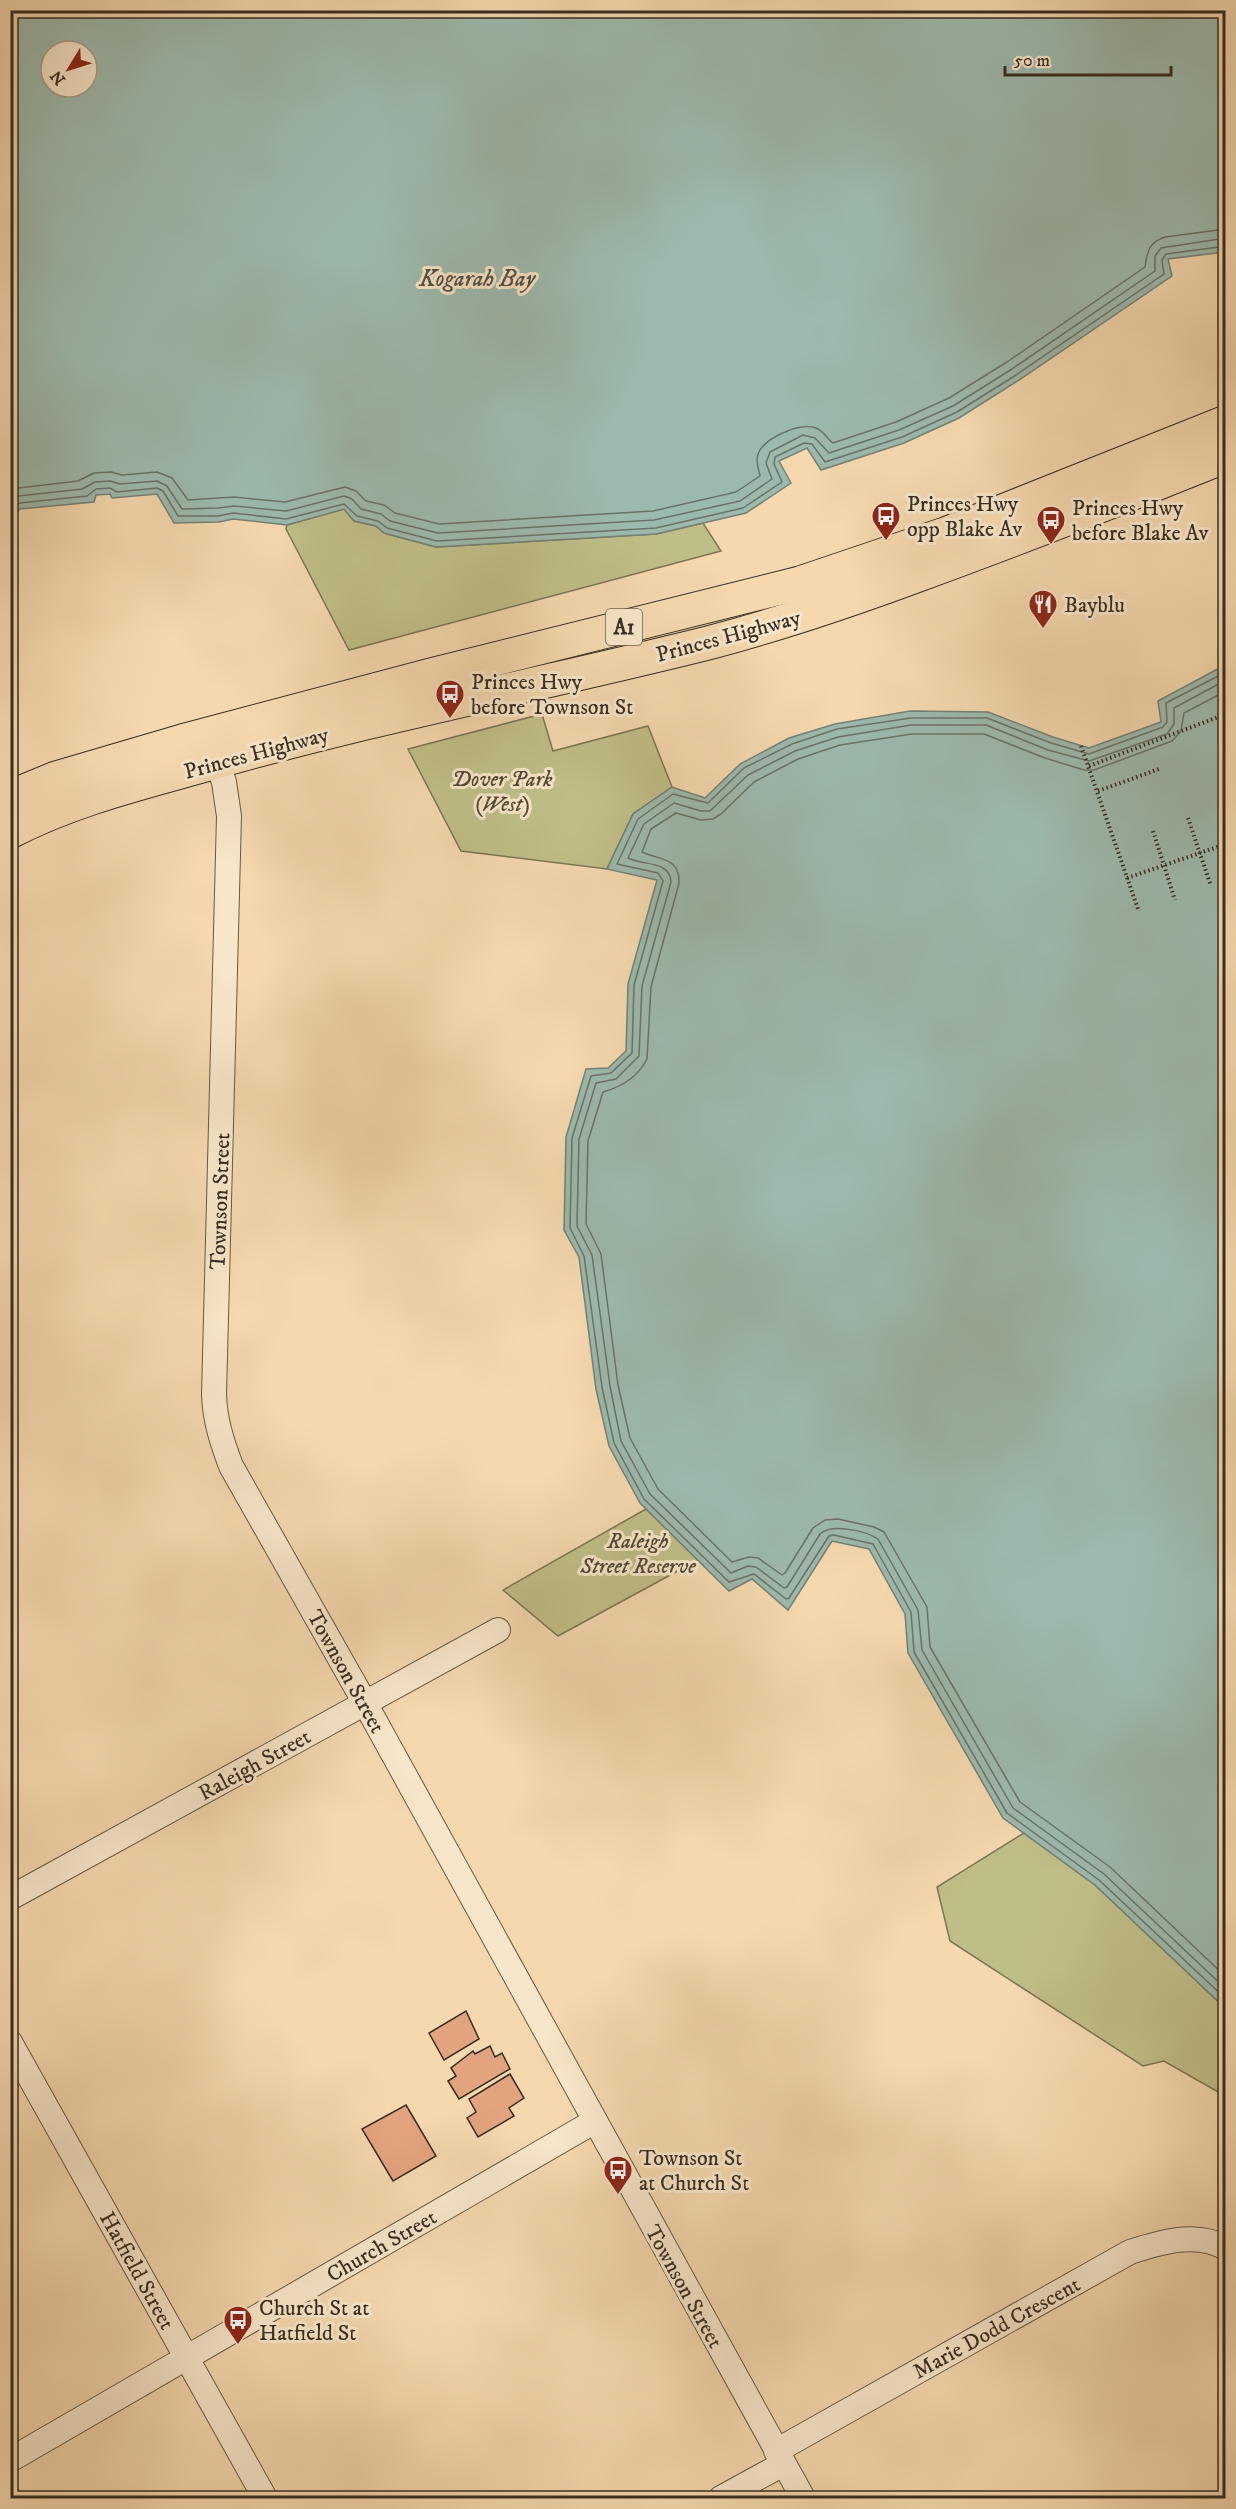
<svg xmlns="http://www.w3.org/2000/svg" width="1236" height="2509" font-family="'IM FELL DW Pica',serif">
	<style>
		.green { fill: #c0be88; stroke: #7c7654; stroke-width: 1.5 }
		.water { fill: #9cb9ad; stroke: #748175; stroke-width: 1.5; fill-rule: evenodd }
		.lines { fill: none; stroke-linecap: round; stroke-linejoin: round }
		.shore { stroke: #6a7367; stroke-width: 1.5 }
		.building { fill: #e3a37e; stroke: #382d21; stroke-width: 1.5 }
		.street-casing { stroke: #675844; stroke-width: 26 }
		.highway-casing { stroke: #382d21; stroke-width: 35 }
		.path { stroke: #382d21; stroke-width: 4; stroke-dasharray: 1.5 3; stroke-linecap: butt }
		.street { stroke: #f8e6ca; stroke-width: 24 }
		.highway { stroke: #f5d8ae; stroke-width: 33 }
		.labels { text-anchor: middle; stroke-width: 6; stroke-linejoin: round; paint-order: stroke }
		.shield { fill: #f8e6ca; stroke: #726454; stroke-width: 1.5 }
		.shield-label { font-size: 21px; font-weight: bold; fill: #382d21 }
		.poi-label { font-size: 22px; fill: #382d21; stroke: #f8e6ca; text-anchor: start }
		.street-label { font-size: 22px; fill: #382d21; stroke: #f8e6ca }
		.park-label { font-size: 22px; font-style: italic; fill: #534a36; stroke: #f8e6ca }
		.water-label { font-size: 24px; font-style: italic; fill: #515044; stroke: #f8e6ca }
	</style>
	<rect width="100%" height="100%" fill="#f5d8ae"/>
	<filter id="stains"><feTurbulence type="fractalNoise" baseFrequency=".00333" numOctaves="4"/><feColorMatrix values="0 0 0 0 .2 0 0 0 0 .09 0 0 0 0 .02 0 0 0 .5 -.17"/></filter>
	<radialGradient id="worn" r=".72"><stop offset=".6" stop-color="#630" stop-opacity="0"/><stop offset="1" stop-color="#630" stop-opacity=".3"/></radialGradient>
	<!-- green -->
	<g class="green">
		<polygon points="344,509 354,521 376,526 384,533 436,547 656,534 703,523 721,551 349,650 286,529 287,525"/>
		<polygon points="542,714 553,751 648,726 672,787 633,814 607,869 461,851 408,749"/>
		<polygon points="646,1509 698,1560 558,1636 503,1590"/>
		<polygon points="1024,1833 1095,1885 1225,2008 1225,2096 1164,2061 1143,2066 950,1941 937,1887"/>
	</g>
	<!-- water -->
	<g class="water">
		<path d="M11,10L1225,11V252L1168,259L1172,276L1019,380L959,418L904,443L821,470L807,448L779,461L791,483L746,513L656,534L436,547L384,533L376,526L354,521L344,509L287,525L233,519L219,522L174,523L157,494L112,498L110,494L96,495L94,502L20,509L11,518ZM51,51H87V87H51Z"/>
		<polygon points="1225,665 1225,2008 1095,1885 1003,1818 908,1653 905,1614 869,1549 832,1541 788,1610 752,1579 729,1591 640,1503 609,1446 596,1389 579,1257 564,1230 566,1137 586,1069 608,1068 626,1051 628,984 657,880 607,869 633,814 672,787 705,798 740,764 789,738 835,724 910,711 988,712 1053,737 1089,748 1161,722 1158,701"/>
	</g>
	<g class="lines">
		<!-- shore -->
		<g class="shore">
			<path d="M10,489L78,481L94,473L111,472L122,475L157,472L172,478L188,500L234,497L285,502L345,487L356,491L366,501L384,505L395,513L439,524L653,511L736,492L760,476C759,469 755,462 758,454C764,438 800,422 816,428C824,431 827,439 833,443L896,422L949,398L1007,362L1145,267C1147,252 1149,242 1165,237L1226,229"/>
			<polyline points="10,500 19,496 82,489 95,482 110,481 120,484 157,481 167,486 182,509 218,508 234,506 286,511 344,496 352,499 361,509 381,514 390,521 438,533 654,520 740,501 772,479 766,463 770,452 803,435 815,438 829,453 899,430 953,406 1012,369 1155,271 1155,256 1161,248 1226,238"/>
			<polyline points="10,510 20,503 87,496 96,489 110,488 117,492 157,488 163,491 178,516 218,516 233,513 286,519 344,504 357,516 378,521 387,528 437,541 656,528 743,508 782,482 774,464 775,457 804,443 812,444 825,462 902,437 957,412 1016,375 1164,274 1162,260 1166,254 1226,246"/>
			<polyline points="1226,672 1166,703 1167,722 1163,727 1089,754 1051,743 987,718 911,718 837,729 792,744 744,768 708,803 673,794 638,819 617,864 658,873 663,881 634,985 632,1053 611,1073 591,1076 572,1138 570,1228 584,1256 602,1387 614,1443 644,1499 729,1582 754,1574 786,1599 789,1598 829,1536 834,1535 873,1544 911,1612 914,1652 1007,1813 1099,1880 1226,1999"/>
			<path d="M1226,680L1174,708V724L1167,734L1089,761L1048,750L986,725H911L838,737L795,751L748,775L710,811H701L674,803L644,824L628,858C643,866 670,860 671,882L642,986L639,1056L616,1079L596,1083L579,1139L577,1226L592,1255L610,1386L621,1441L650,1494L731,1573L748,1566L756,1567L784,1588L787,1587L820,1534C831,1523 866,1531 878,1539L918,1610L922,1650L1013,1808L1104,1874L1226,1989"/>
			<path d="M1226,691L1184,713L1181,731L1172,741L1094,770H1084L1045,758L984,734H912L840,745L798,759L754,782L721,814L713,819L701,820L676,813L651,829L642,852C659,860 680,857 679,883L651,987L647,1059C638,1077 621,1087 603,1092L588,1141L586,1224L601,1254L618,1385L630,1438L658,1489L732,1562L749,1557L758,1558L782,1575L785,1573L813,1528L825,1520L838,1519L874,1527L884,1532L927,1607L930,1647L1020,1802L1110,1867L1226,1977"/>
		</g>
	</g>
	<!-- building -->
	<g class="building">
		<polygon points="466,2011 479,2039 444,2060 429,2033"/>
		<polygon points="490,2046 495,2057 502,2053 510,2069 459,2099 448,2081 456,2076 451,2068 473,2051 475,2054"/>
		<polygon points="510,2074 524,2098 509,2108 514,2116 478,2137 467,2118 476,2112 469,2099"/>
		<polygon points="406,2105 436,2156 393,2181 362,2129"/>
	</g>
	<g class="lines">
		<!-- street casing -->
		<g class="street-casing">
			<g id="street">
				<path d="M217,762L224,782L229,816L214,1395C215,1421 222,1442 231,1466L365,1703L803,2498"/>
				<polyline points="10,1898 498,1630"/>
				<polyline points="10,2042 265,2498"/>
				<path d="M776,2451L1130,2252C1161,2242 1196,2231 1226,2248"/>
				<polyline points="10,2460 595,2121"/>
				<polyline points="721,2498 783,2464"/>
			</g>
		</g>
		<!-- highway casing -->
		<g class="highway-casing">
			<g id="highway">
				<polyline points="10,797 56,778 182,741 431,675 800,583 945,534 1226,422"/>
				<path d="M10,832C75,798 147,782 216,762C378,716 544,684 708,643C780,624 851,600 921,574C1023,537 1124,497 1226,456"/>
			</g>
		</g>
		<!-- path -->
		<g class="path">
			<polyline points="1081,746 1138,909"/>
			<polyline points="1089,766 1226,714"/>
			<polyline points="1098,791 1159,769"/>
			<polyline points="1221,808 1226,822"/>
			<polyline points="1188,818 1211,886"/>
			<polyline points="1153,831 1175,900"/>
			<polyline points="1127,878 1226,844"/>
		</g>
		<!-- street -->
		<use href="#street" class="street"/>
		<!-- highway -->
		<use href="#highway" class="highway"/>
	</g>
	<!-- icons -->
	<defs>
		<g id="bus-pin" transform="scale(1.5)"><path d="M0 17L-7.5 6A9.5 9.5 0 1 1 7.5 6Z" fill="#8f2418" stroke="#f8e6ca"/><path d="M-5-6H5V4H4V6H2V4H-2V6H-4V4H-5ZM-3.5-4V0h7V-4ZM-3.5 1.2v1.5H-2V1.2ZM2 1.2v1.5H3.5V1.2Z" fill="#fff"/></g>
		<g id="restaurant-pin" transform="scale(1.5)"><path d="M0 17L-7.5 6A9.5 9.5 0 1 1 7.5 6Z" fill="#8f2418" stroke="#f8e6ca"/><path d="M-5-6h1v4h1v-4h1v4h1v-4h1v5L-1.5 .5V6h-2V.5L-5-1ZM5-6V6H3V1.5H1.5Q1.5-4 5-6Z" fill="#fff"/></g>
	</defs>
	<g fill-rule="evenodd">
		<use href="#bus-pin" x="886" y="516"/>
		<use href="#bus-pin" x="1051" y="520"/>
		<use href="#restaurant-pin" x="1043" y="604"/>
		<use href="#bus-pin" x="450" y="694"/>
		<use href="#bus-pin" x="618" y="2170"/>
		<use href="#bus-pin" x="238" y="2320"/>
	</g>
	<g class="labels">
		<!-- shield labels -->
		<rect class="shield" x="606" y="609" width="36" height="36" rx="4.5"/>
		<g class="shield-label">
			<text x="624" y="634">A1</text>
		</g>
		<!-- poi labels -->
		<g class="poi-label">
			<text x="907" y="511">Princes Hwy<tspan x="907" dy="25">opp Blake Av</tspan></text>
			<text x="1072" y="515">Princes Hwy<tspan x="1072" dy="25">before Blake Av</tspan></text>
			<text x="1064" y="612">Bayblu</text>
			<text x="471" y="689">Princes Hwy<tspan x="471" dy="25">before Townson St</tspan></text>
			<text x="639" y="2165">Townson St<tspan x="639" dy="25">at Church St</tspan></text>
			<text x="259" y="2315">Church St at<tspan x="259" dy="25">Hatfield St</tspan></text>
		</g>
		<!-- street labels -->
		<g class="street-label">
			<text transform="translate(728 635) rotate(-15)" y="8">Princes Highway</text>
			<text transform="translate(256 752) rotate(-15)" y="8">Princes Highway</text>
			<text transform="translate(219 1201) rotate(-88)" y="8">Townson Street</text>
			<text transform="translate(347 1671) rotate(61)" y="8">Townson Street</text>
			<text transform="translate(254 1764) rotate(-29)" y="8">Raleigh Street</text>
			<text transform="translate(381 2245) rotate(-30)" y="8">Church Street</text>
			<text transform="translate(138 2270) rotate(61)" y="8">Hatfield Street</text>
			<text transform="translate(685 2286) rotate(61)" y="8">Townson Street</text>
			<text transform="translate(996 2327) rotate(-29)" y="8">Marie Dodd Crescent</text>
		</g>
		<!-- park labels -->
		<g class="park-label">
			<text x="502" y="786">Dover Park<tspan x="502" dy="25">(West)</tspan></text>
			<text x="638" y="1548">Raleigh<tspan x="638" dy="25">Street Reserve</tspan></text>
		</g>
		<!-- water labels -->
		<g class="water-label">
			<text x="477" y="286">Kogarah Bay</text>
		</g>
	</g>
	<!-- margin -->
	<rect width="1236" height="2509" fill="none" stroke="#f5d8ae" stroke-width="36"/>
	<rect x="12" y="12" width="1212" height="2485" fill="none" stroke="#382d21" stroke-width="3"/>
	<rect x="18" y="18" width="1200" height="2473" fill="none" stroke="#382d21" stroke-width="1.5"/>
	<!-- north arrow -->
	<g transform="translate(69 69) rotate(232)"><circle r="28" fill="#f8e6ca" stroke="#ab9c86" stroke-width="1.5"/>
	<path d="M0-4.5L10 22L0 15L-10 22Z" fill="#8f2418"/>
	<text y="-9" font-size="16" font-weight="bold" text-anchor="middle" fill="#382d21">N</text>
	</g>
	<!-- scale -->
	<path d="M1005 66v9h166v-9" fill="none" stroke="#382d21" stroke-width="3"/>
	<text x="1014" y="66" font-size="18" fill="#382d21" stroke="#f8e6ca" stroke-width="4.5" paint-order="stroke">50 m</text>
	<rect width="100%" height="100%" filter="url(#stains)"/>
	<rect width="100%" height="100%" fill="url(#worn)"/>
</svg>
